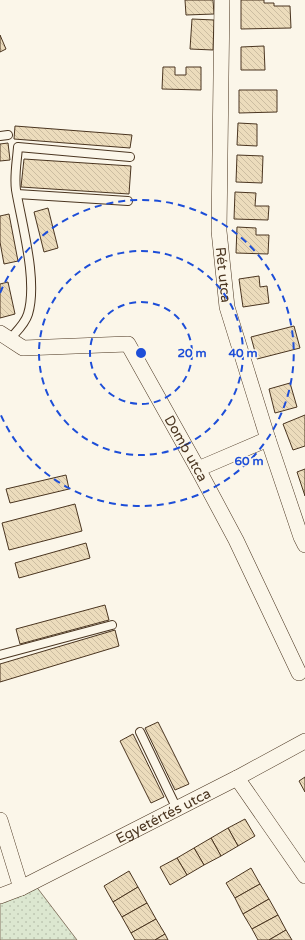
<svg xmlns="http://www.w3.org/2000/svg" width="305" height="940" font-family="'Varela Round',sans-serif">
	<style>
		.grass { fill: url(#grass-dots); stroke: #887966 }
		.building { fill: url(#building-back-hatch); stroke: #4a3520 }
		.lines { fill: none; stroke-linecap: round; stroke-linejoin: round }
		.lane-casing { stroke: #4a3520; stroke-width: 10 }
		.street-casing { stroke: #4a3520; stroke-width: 16 }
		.lane { stroke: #fbf6e9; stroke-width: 8 }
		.street { stroke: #fbf6e9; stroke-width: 15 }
		.ring { fill: none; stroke: #1d4ed8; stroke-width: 2; stroke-dasharray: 7 5 }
		.labels { text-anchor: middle; stroke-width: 3; stroke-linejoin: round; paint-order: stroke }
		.street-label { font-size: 14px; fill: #4a3520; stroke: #fbf6e9 }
		.centre { fill: #1d4ed8; stroke: #fbf6e9; stroke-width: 2 }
		.ring-label { font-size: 12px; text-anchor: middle; font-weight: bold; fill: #1d4ed8; stroke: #fbf6e9; stroke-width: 3; stroke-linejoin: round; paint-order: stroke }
	</style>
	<defs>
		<pattern id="grass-dots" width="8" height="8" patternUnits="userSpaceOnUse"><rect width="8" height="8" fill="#dce7d0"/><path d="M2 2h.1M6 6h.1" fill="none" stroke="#bec7b2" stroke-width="1.8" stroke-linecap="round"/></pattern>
		<pattern id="building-back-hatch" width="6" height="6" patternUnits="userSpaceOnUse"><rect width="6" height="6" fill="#ecdcbc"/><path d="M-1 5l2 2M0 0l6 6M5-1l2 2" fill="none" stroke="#ccbda1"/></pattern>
	</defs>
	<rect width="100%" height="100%" fill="#fbf6e9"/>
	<!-- grass -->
	<polygon class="grass" points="29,877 77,940 0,940 0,890"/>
	<!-- building -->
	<g class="building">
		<polygon points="185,0 213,0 214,14 186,15"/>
		<polygon points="241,0 264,0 264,3 274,3 274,6 290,6 291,28 241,29"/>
		<polygon points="192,19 214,20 213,50 190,49"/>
		<polygon points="0,35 6,49 0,52"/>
		<polygon points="264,46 265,70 241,70 241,47"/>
		<polygon points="163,67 175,67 175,75 186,75 186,67 201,67 201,90 162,89"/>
		<polygon points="239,90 277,90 277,112 239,113"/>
		<polygon points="238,123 257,124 257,146 237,145"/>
		<polygon points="15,126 132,135 130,148 14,139"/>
		<polygon points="8,143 10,160 0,161 0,144"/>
		<polygon points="237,155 263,156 262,183 236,182"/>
		<polygon points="24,159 131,166 129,194 21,187"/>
		<polygon points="235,192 256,193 255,206 269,206 268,220 234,219"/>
		<polygon points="48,208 58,248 44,252 34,212"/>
		<polygon points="9,214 18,261 4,264 0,242 0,216"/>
		<polygon points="237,227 256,228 256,235 269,235 268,254 236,253"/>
		<polygon points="259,276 260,287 267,286 269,303 243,307 239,279"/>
		<polygon points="8,282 15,314 0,318 0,284"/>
		<polygon points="294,326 300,348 257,359 251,337"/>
		<polygon points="290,383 297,407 275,413 269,389"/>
		<polygon points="305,415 305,446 293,450 283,424"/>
		<polygon points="305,469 305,496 297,472"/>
		<polygon points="66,475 69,489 10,503 6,489"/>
		<polygon points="75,504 82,531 9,550 2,523"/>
		<polygon points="86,543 90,558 19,578 15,563"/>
		<polygon points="105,605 109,620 20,644 16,629"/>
		<polygon points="115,630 119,646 0,682 0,664"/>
		<polygon points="158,722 189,784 175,790 145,728"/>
		<polygon points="133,734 164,797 151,803 120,741"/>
		<polygon points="305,777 305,792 299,781"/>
		<polygon points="245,819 255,836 238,846 228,828"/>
		<polygon points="228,828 238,846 221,856 211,838"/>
		<polygon points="211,838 221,856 204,865 194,848"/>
		<polygon points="194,848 204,865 187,875 177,858"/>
		<polygon points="177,858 187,875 170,885 160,867"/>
		<polygon points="251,868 260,884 235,898 226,883"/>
		<polygon points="129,871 138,887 113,902 104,886"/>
		<polygon points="260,884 269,899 243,914 235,898"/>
		<polygon points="138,887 147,903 122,917 113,902"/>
		<polygon points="269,899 278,915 252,929 243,914"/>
		<polygon points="147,903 156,919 131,933 122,917"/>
		<polygon points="278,915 286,930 269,940 258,940 252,929"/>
		<polygon points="156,919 165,934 155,940 135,940 131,933"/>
		<polygon points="286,930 292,940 269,940"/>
		<polygon points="165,934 168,940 155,940"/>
	</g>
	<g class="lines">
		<!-- lane casing -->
		<g class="lane-casing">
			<g id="lane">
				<polyline points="0,136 8,135"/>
				<polyline points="17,194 128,201"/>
				<path d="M10,339C16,332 25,324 28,314C38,281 22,225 16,190C14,176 17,161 18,147L130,157"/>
				<polyline points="0,655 112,625"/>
				<polyline points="140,732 177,809"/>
			</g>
		</g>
		<!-- street casing -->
		<g class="street-casing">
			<g id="street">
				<path id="s1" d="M222,0L219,231L227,307L268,439L301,537L305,545"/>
				<path id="s2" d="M0,333L23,348L128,344L198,469L236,540L299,673"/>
				<polyline points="198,469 268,439"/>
				<polyline points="237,778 305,876"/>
				<polyline points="0,820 21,888"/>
				<path id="s3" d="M0,896L21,888L237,778L305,741"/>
			</g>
		</g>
		<!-- lane -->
		<use href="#lane" class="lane"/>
		<!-- street -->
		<use href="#street" class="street"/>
	</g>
	<!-- distance rings -->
	<g class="ring">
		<circle cx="141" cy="353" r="51"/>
		<circle cx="141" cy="353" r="102"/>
		<path d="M0 293A153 153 0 1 1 0 413"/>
	</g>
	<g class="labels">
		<!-- street labels -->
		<g class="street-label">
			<text dy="5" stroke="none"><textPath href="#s1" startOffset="275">Rét utca</textPath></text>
			<text dy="5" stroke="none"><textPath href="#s2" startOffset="252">Domb utca</textPath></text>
			<text dy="5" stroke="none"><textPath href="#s3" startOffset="182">Egyetértés utca</textPath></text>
		</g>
	</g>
	<circle cx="141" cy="353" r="6" class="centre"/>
	<g class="ring-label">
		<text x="192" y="357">20 m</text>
		<text x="243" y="357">40 m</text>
		<text x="249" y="465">60 m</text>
	</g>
</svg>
